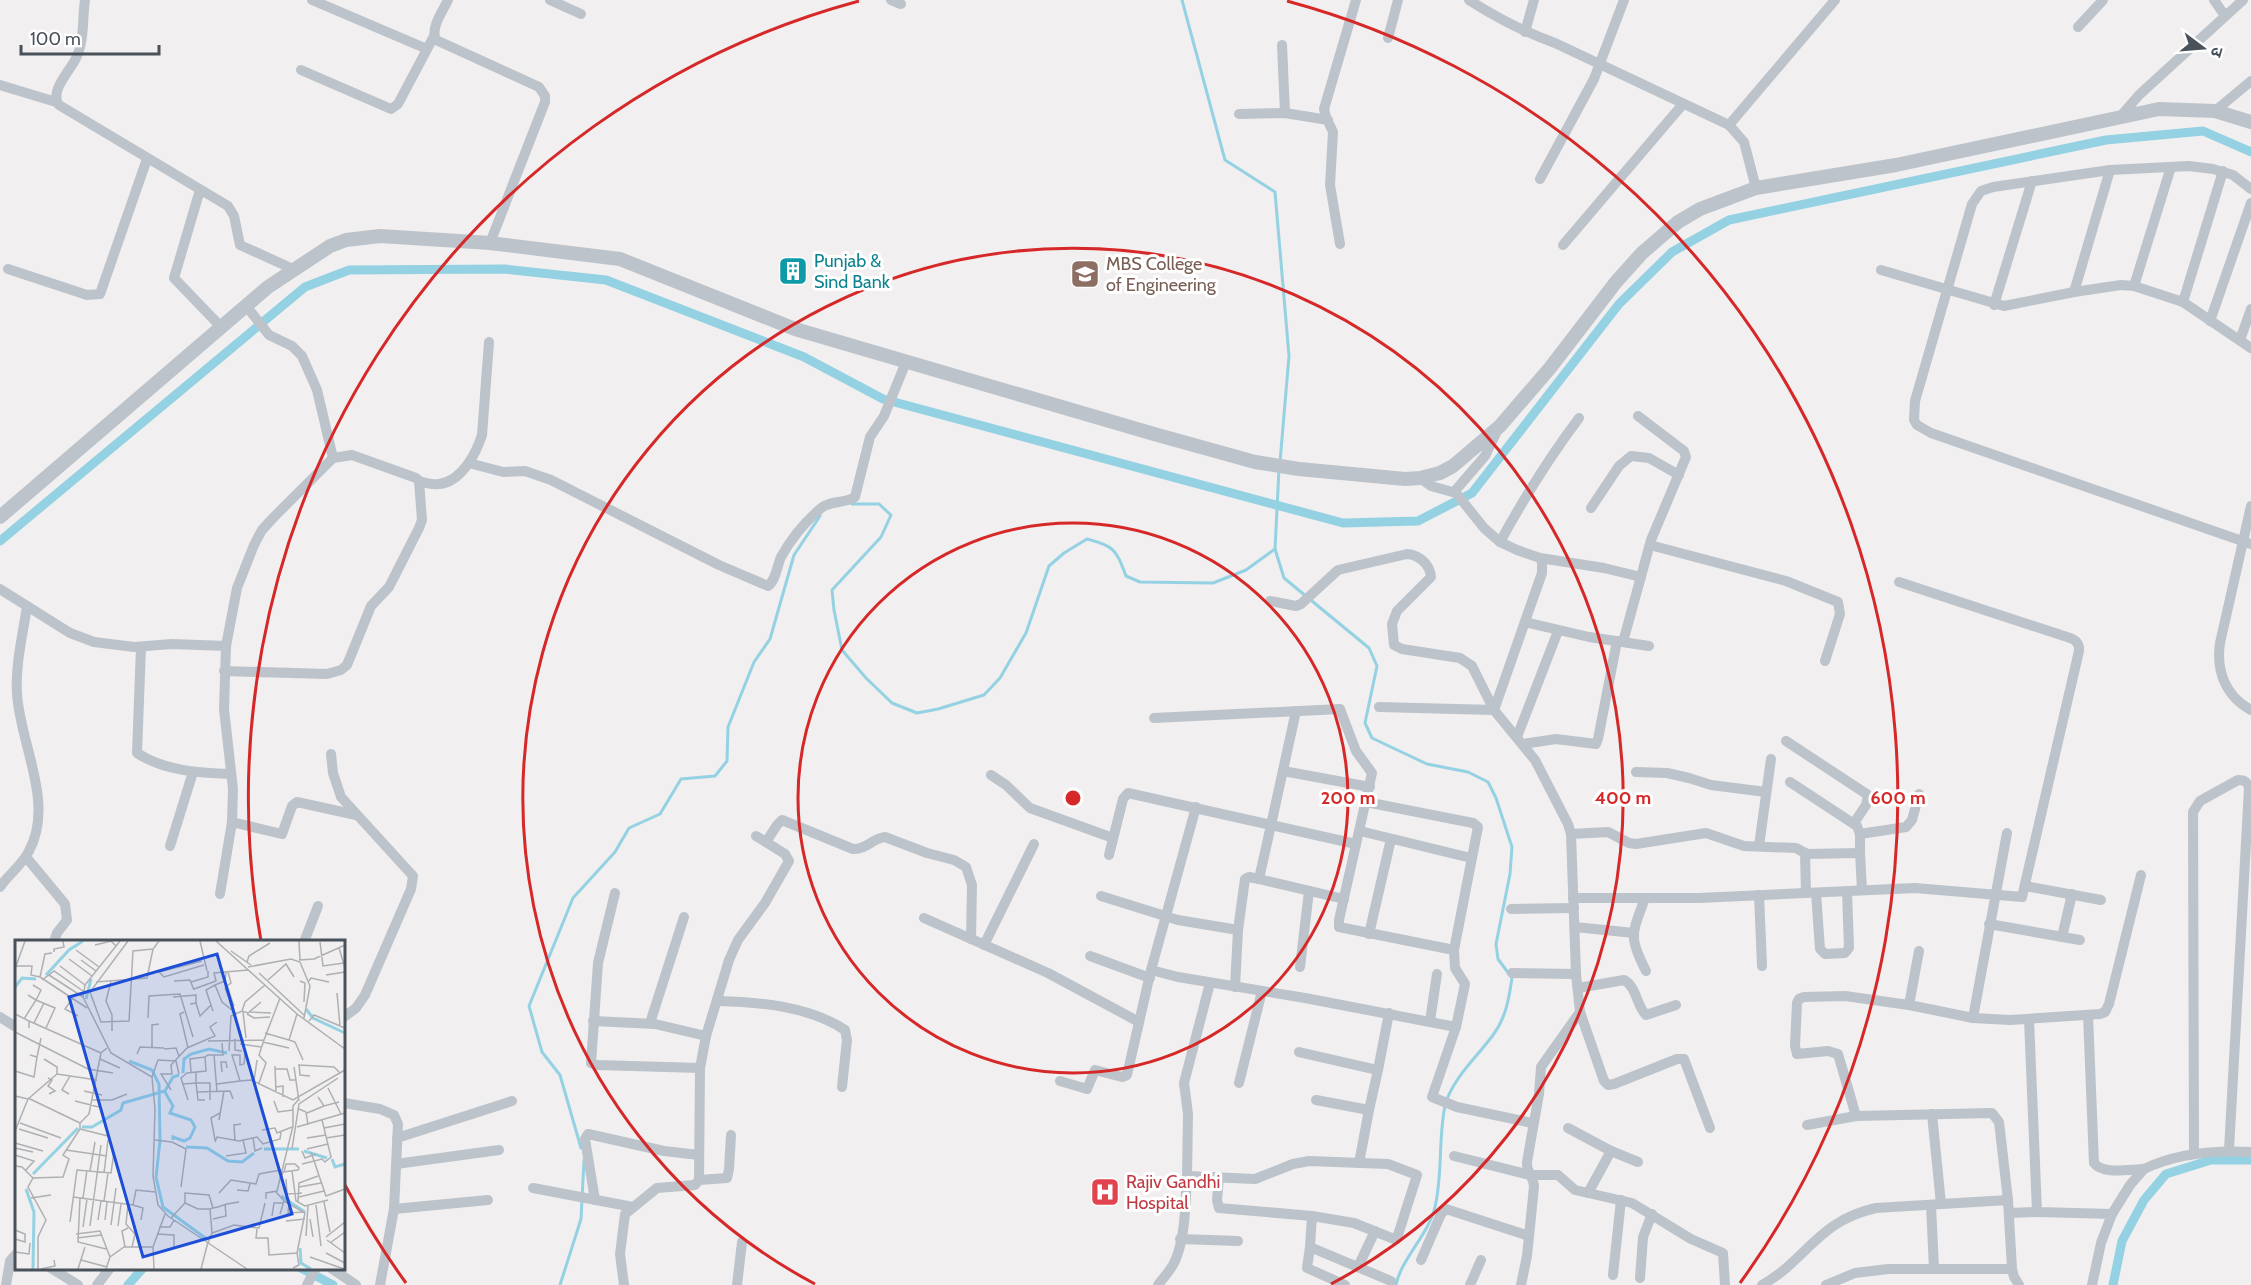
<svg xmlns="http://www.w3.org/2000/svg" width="2251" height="1285" font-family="Cabin,'Noto Sans Devanagari',sans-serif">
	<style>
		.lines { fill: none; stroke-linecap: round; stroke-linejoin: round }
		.stream { stroke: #94d2e3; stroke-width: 3 }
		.canal { stroke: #94d2e3; stroke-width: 9 }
		.minor { stroke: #bcc3ca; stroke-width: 10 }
		.tertiary { stroke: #bcc3ca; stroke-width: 14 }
		.ring { fill: none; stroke: #d62828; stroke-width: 3 }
		.labels { text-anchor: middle; stroke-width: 6; stroke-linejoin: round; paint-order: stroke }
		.culture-label { font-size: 18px; fill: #0d838f; stroke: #fff; text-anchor: start }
		.education-label { font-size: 18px; fill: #785e54; stroke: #fff; text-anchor: start }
		.health-label { font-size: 18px; fill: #be3a42; stroke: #fff; text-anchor: start }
		.inset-river { fill: none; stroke: #94d2e3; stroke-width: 3 }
		.inset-road { fill: none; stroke: #aeb0b3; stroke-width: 1.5 }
		.view { fill: #1d4ed8; fill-opacity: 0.15; stroke: #1d4ed8; stroke-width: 3 }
		.inset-edge { fill: none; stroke: #49525a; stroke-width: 3 }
		.centre { fill: #d62828; stroke: #fff; stroke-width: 3 }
		.ring-label { font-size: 18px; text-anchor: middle; font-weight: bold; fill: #d62828; stroke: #fff; stroke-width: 6; stroke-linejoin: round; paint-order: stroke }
	</style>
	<rect width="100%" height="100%" fill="#f1efef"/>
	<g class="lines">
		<!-- stream -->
		<g class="stream">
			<polyline points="1182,0 1225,160 1275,192 1289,356 1280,462"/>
			<path d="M1279,469L1275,549L1284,578L1369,648L1377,666L1365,723L1372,738L1427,764L1468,772L1488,782L1496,798L1512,847L1510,874L1496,944L1498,959L1512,978C1509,998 1506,1018 1493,1035C1477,1057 1457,1074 1447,1099"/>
			<path d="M852,504H879L891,515L881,537L832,590L834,610L842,650L866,678L892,703L917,713L938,709L984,695L1000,678L1026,633L1049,566L1064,553L1087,539C1115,546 1116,550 1126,576L1140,582L1213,583L1246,570L1275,549"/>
			<polyline points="581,1148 560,1075 542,1052 529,1006 573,898 615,852 629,828 660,814 681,779 715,776 727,761 728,727 754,662 770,639 794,555 820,516"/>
			<polyline points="560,1285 581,1219 584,1160"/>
			<path d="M1396,1285C1401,1259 1429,1234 1435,1207C1443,1173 1438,1139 1445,1106"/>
		</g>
		<!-- canal -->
		<g class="canal">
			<polyline points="0,541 305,287 349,270 504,269 606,280 804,357 883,399 1343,523 1418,521 1472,493 1619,304 1672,252 1729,220 2106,140 2203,131 2251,152"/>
			<polyline points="301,1268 333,1285"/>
			<polyline points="128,1285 143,1268"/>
			<polyline points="2113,1285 2122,1241 2144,1200 2166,1174 2211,1160 2251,1160"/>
		</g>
		<!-- minor -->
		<g class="minor">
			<path d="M85,0C82,19 85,42 75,60C69,72 49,92 59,105L228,206L234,216L240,245L293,269"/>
			<polyline points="312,0 427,49"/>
			<path d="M448,0C443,11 430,28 436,40L539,87L545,96V102L490,243"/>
			<polyline points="550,0 581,14"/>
			<polyline points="891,0 901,4"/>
			<path d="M1469,0C1497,18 1524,32 1555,43L1729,125L1744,142L1756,188"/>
			<polyline points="2214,0 2225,16"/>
			<polyline points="2078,27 2103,0"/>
			<polyline points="1525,32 1534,0"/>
			<polyline points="1388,38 1398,0"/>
			<polyline points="1282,45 1285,113"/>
			<polyline points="301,70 391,109 398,104 434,36"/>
			<polyline points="0,85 56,102"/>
			<polyline points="2215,111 2251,81"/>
			<polyline points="1239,114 1285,113 1328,120"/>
			<polyline points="2120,117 2139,95 2243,0"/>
			<polyline points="1729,125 1835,0"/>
			<polyline points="1540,179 1594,79 1624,0"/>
			<polyline points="2251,189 2233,175 2213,169 2189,166 2110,170 1993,187 1981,191 1972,204 1915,401 1914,420 1917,425 1931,433 2251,544"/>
			<polyline points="200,190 174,278 222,328"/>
			<polyline points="1340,244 1330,185 1333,132 1326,117 1324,109 1356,0"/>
			<polyline points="1563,245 1683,104"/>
			<polyline points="8,269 87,295 100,294 147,159"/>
			<polyline points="1881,270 2004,306 2074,292 2121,285 2134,286 2183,302 2251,348"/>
			<polyline points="2134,286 2171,167"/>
			<polyline points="2074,292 2110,170"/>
			<polyline points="2183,302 2223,171"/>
			<polyline points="1994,305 2032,181"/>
			<polyline points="247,307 269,335 292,346 302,356 317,390 333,458"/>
			<polyline points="2210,321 2251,203"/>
			<polyline points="2240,340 2251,309"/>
			<path d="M469,463L503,472L525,471L551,480L719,565L768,586C776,580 777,566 781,557C791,539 805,522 820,509C830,500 844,504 855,497L870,437L884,416L906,362"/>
			<path d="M419,481C425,483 432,485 439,484C461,482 476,454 482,435L489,342"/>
			<polyline points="1454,492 1485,456 1499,427"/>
			<path d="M2251,506L2220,643C2216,670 2225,696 2251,710"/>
			<polyline points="1591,508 1619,466 1631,456 1649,458 1679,475"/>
			<path d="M1500,542C1524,498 1549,458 1579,418"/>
			<polyline points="1650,545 1786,581 1838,602 1840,614 1825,661"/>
			<polyline points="1540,558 1604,568 1641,577"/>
			<path d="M0,589L27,606C23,634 15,665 17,694C20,744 55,803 29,851C23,864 8,875 0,887"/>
			<path d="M1270,601L1296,606L1301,604L1338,570L1407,554C1419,555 1430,564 1431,577L1397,611L1392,624L1394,645L1402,649L1460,658L1472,666L1494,710L1535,760L1568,824L1571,834L1576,974L1580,1012L1604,1081L1608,1085L1614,1084L1677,1059H1684L1710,1128"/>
			<polyline points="27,606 70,633 94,642 134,647 172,644 226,646"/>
			<polyline points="1525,622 1589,637 1649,646"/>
			<polyline points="1623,642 1651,540 1686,457 1684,451 1638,416"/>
			<path d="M141,647L137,753C164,771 200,773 231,774"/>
			<polyline points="1379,707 1494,710 1542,573 1542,562 1540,558 1517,550 1500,542 1484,528 1456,493 1431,486 1420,478"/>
			<polyline points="1517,737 1558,631"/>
			<polyline points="1786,741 1868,795 1866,805 1854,823"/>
			<polyline points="1523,744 1556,739 1596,744 1598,739 1617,641"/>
			<polyline points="331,754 333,773 341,797 413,876 411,889 365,995 356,1008 344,1017"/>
			<polyline points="1283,771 1370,787"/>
			<polyline points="1636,772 1667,773 1689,778 1711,785 1766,792"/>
			<polyline points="991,775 1006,785 1030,808 1113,838"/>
			<polyline points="1790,782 1857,826 1860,834 1860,853"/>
			<polyline points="1366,802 1473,823 1478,827 1454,950"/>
			<polyline points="232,822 282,834 292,806 297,802 356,815"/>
			<polyline points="1360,831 1471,858"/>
			<polyline points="1571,834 1608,832 1629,843 1636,844 1706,833 1744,846 1796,848 1807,854 1860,853 1862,890"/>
			<polyline points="1860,834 1906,827 1912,820 1919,794"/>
			<path d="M766,842L777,825L782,820L853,849C866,850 873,838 885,837L927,853L954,860L966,867L972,885L971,939"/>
			<polyline points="170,846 193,772"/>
			<polyline points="1759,846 1771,759"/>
			<polyline points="1805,853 1806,893"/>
			<polyline points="1109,855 1123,799 1128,793 1271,825 1296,711"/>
			<polyline points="26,857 65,904 67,920 57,933 54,942"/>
			<polyline points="1259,879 1344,899"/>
			<polyline points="2025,886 2101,900"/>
			<polyline points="615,893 598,963 591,1063 597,1065 700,1068"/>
			<polyline points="1816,893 1820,949 1825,954 1845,953 1849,948 1847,891"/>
			<polyline points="220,894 232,822 233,789 224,709 226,646 237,588 254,545 262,530 273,518 333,458 352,455 416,478 419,481 422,520 419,528 389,587 371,606 347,665 341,670 327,674 224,671"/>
			<polyline points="1759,895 1762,966"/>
			<polyline points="1101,896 1178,920 1238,930 1245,879 1249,877 1259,879 1271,825 1356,844"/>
			<path d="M1573,898H1645C1632,934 1628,936 1646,971"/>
			<path d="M1645,898H1699L1915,888L2022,897L2079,651C2080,639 2070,638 2061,635L1899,582"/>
			<polyline points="1511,909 1574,908"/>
			<polyline points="924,918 1048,973 1139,1022"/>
			<polyline points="1989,924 2080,940"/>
			<polyline points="1575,927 1634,933"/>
			<polyline points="1369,934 1391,839"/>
			<polyline points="2062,937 2072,894"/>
			<polyline points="304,942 318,906"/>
			<polyline points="984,945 1034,844"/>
			<polyline points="1919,951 1909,1005 1973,1018 2007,833"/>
			<polyline points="1090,956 1150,978"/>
			<polyline points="1300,967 1309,891"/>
			<polyline points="1151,970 1178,977 1305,998 1456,1027 1465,984 1455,968 1454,950 1339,927 1339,920 1372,773 1356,751 1340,709 1154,718"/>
			<polyline points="1512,973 1576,974"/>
			<polyline points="1235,987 1238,930"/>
			<path d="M1578,988L1624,980C1637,987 1636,1005 1646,1015L1676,1005"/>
			<path d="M717,1001C759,1002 809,1006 845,1030L847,1040L842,1087"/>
			<path d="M2088,1015L2094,1163C2103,1175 2130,1169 2144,1169L2130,1185L2112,1214"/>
			<polyline points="0,1017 16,1027"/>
			<polyline points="1973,1018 2010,1020 2100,1014 2105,1012 2109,1004 2141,875"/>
			<polyline points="2029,1019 2037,1212 2112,1214 2101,1243 2092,1285"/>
			<polyline points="593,1021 655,1024 706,1036"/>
			<polyline points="1430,1021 1437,974"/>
			<polyline points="650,1023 684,917"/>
			<polyline points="1456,1027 1432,1097 1457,1107 1532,1123"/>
			<polyline points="1299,1052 1378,1070 1369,1110 1316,1100"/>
			<polyline points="1378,1070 1389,1013"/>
			<polyline points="1060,1081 1087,1089 1095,1070 1122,1077 1127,1075 1151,970 1196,807"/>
			<polyline points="1239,1083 1262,991"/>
			<polyline points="344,1103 380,1109 394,1115 398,1124 394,1209 380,1285"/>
			<polyline points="1932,1114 1941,1204"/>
			<polyline points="1856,1116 1838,1054 1828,1051 1797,1054 1795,1046 1797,1003 1799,999 1804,997 1845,996 1909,1005"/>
			<polyline points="1807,1125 1856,1116 1992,1113 1999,1122 2008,1200"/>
			<polyline points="1568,1128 1611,1151"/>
			<polyline points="397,1138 512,1101"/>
			<path d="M2194,1154L2193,812L2200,801L2238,780C2244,780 2247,781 2249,788L2229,1150"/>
			<polyline points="1454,1156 1530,1175 1558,1175 1575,1190 1632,1203 1691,1239 1723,1253 1725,1285"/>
			<polyline points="1359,1163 1369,1110"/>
			<polyline points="396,1164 499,1150"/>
			<path d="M2144,1169C2177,1153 2215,1150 2251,1152"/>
			<polyline points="1187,1176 1188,1114 1184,1083 1210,983"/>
			<polyline points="1219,1177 1217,1200 1219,1208 1312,1216"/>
			<polyline points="699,1180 727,1178 729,1169 731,1135"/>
			<polyline points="533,1188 633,1207"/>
			<polyline points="1588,1193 1611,1151 1638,1162"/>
			<polyline points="595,1200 585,1139 588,1134 664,1151 699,1155"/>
			<polyline points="1931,1205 1934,1269"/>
			<polyline points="394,1209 488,1200"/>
			<polyline points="2009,1213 2037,1212"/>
			<polyline points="1180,1239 1238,1241"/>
			<polyline points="1310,1247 1307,1268 1345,1285"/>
			<polyline points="1421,1260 1441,1214 1446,1209 1529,1236"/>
			<polyline points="1358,1267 1375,1231"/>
			<polyline points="51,1268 78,1285"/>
			<polyline points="331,1268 356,1285"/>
			<polyline points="1613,1275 1621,1200"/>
			<polyline points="1640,1278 1643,1237 1652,1214"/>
			<polyline points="6,1285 10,1261 16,1254"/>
			<polyline points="97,1285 110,1268"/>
			<polyline points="307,1285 316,1268"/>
			<polyline points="624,1285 620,1254 625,1214 657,1188 695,1185 699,1180 700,1068 706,1036 729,960 738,940 765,903 789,861 785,854 756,836"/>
			<polyline points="737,1285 742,1242"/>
			<path d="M1158,1285C1164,1277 1171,1270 1175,1261C1186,1236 1185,1203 1187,1176L1255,1179L1293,1164L1309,1161L1388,1164L1417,1175L1398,1235L1394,1239L1354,1223L1312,1216L1310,1247L1391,1281"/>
			<polyline points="1470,1285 1481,1260"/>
			<path d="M1521,1285L1527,1256L1534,1187C1534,1177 1526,1172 1527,1162L1539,1094L1541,1067L1580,1012"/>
			<path d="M1762,1285C1807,1260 1817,1221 1876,1208L2008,1200L2012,1269L2014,1277L2019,1285"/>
			<polyline points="1826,1285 1855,1273 1888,1269 2012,1269"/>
		</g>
		<!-- tertiary -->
		<polyline class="tertiary" points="0,517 268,287 330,246 346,240 380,236 490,243 620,259 795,329 1154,434 1255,462 1299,469 1405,479 1420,478 1440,473 1453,466 1500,426 1550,368 1616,282 1642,253 1678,222 1700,209 1756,188 1896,165 2159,109 2215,111 2251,122"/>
	</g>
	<!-- distance rings -->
	<g class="ring">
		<circle cx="1073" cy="798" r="275"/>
		<path d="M815 1284A550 550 0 1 1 1331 1284"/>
		<path d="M406 1283A825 825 0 0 1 345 1185M261 941A825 825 0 0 1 859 1M1287 1A825 825 0 0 1 1740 1283"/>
	</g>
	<!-- icons -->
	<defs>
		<g id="building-square" transform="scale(1.5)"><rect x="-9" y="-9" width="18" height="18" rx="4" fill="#0f9aa8" stroke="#fff"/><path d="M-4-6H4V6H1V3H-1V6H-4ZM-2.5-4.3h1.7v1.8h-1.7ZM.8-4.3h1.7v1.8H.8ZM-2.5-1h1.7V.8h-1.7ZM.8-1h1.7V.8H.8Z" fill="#fff"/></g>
		<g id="university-square" transform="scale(1.5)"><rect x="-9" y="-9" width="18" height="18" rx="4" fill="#8d6e63" stroke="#fff"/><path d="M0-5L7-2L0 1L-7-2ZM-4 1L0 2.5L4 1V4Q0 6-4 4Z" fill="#fff"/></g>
		<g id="hospital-square" transform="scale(1.5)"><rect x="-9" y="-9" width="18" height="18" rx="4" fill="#e0444e" stroke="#fff"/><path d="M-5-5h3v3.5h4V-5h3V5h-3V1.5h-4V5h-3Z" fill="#fff"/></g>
	</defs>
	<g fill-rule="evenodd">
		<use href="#building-square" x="793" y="271"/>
		<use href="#university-square" x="1085" y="274"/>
		<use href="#hospital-square" x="1105" y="1192"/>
	</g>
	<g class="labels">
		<!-- culture labels -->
		<g class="culture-label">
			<text x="814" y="267">Punjab &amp;<tspan x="814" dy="21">Sind Bank</tspan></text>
		</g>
		<!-- education labels -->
		<g class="education-label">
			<text x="1106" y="270">MBS College<tspan x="1106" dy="21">of Engineering</tspan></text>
		</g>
		<!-- health labels -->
		<g class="health-label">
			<text x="1126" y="1188">Rajiv Gandhi<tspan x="1126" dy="21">Hospital</tspan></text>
		</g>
	</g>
	<!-- overview -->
	<g transform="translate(15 940)">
		<rect width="330" height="330" fill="#f1efef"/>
		<path class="inset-river" d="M31,35L54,10L68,1M0,47L7,38L21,39M71,59L76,39M291,69L298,78L330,93M114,121L137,130L144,144L145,201L141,237L148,267L193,300M168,133L169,119L176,114L194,109L212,113M150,152L158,166L155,173L176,180L180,187L175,198L169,201L158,197V200M67,187H77L106,170L108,163L150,151L158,137L164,135M171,207L192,208L213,221L227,222L239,213M249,209H284M289,211L312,218M317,219L320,227L330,224M18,234L63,188M11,249L19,272L18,329M266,256L290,272M285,308L286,323L296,329"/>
		<path class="inset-road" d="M105,1L70,45L68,57L96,113L137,137L140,169L138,236L143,265L153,276L232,329M113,1L75,52L86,82L114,81L118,11L138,9M185,1L192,31M201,1L282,74L330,109M284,1L285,20M305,2L308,26L329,23M80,5L96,1L101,6M324,8L330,28M61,10L84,27M216,11L236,25M39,12V9L49,7L48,1M54,19L77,36M66,20L81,31M284,20L299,19L330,5M187,21L144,32L149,37L189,25M232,22L234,16L255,3M1,26H17L16,35L25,37M45,26L70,45M233,27L276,19L285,22L295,46L289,78M0,29L10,1M211,32L210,41L200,45L207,62L222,74M213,32L216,43L212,46L219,66M244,33L290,76M34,35L39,31L68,51M311,35L330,32M25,37L72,68M25,37L30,14L37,13M27,40L34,35L68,57M253,40L271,24L279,37M96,41L91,61L97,75V91M159,41L175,40L179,50M285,41L290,43L289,62M294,41L296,38L314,42M81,42L132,38L138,9L144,1M176,42L193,37V31M18,45L26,50L21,60L40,68L31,88M210,48L218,67M179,49L201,41L199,33L233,30M322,53L325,86M158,57L181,55V63L175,64M57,59L50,69L63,76M181,63L185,76L196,65M198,71L191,50L200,45M227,71L230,62L250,45M169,72L165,74L173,108M228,72L231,98M235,72L256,73M0,74L14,81V88M232,74L239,78L255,77M282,74L274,100L280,102L288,120M133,78L134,56L165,54L178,97M9,79L21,60L13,55M14,81L86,113M294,81L299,75L330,88M19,83L29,63M0,92L73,129L98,133M250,93L274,100M220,99V110L227,111M193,101L249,100L265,58M248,102L274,108M225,104L247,107M137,108V85L144,84M149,109L161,108L164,116M214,111L216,76L227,71L233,73L246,62M122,114L125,107L149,108M230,114L229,124L225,125V115H217L225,141L236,140L278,160L330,130M199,115H208L207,103M22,117L26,98M29,119L42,127V134M85,119L105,128M284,124L285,135L295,136M284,125L319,127L325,133M260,126L261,153M279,127L284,161M260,129H272L275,140H281M0,131L19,137L22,117L15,115M176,132L175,119L190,117M181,132V143H195V160M207,132L206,122H211L212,128M137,137L143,120L161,121L164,134M33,138L37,140L33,146L40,151L34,154M239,141L242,120M244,143L251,123L244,115L249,100M168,144L181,143L183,160H190M202,144L225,141M261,147L268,146V157M313,148L326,174M156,150L146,134H157L156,125L172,108L200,96L195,87L202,82M69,151L87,155M182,152L215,151L218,159M54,154L47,150L55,136M0,156L13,159L42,134L82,140M303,157L309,166L324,162M13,158L65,183M76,160H97L112,154M173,160L166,138L172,133L191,131L190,117L193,115H199L202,152M60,161L84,167M259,161L263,172L278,170M284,169L291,172L293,185M292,173L309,166M204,180L209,151M5,183L46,198M282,187L330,173M309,188L330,184M4,189L33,198M65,189L93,196M247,190L260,188L262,193L277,187M0,191L13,159M238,198L240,211L247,208M292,198L311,195M311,198L330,195M140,200L157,202L171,209L166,247M200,200L196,178L205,173M220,201L219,185L226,184M200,202L202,197L224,201L242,197L248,204L265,199L266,192M0,203L28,211M0,208L18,212M277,209L284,164L323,138M292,209L313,204M51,210L92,216M287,211L290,218L301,214M296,212L311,256L330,249M0,215L19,221L10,231M211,216L231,213L228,200M287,224L307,219L310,222L316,217L307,180M0,226L7,227L18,238M75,231L80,202M277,231L281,261L290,266L313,260M89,233L93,200M266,239L268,232L283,230L284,228L280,224H271L269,232M271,239L272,254L287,253M284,247L306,243M222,250L233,251L235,244M261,252L269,261L265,274M204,253L216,240L241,244L244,234L266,230M58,257L118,265L121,250L140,252M284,257L309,251M16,258L36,255M65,258L63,302L91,309M68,258L72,230M251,259V253L262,251L278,186V166L284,159M89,261L93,233M283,262L284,243L303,236M309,262L315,292M274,263L273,273L289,272M113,265L111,284L120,294L117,307M118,265L128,268L126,280M301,265L306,306M198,268L194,255L170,253V263L183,269H195L198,268L203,267L212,264L224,262M195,269L197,293M257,276L259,263H268M156,278L170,263M198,279L211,276L210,264M295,279L298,297M83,280L86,261M90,280L92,262M271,281L290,279M55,282L62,230L96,233L99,212M96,285L101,248M75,286L86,205M103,286L106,264M68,287L72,259M144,287H155L159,280M242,289L241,298H253L254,315L282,313L290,273L269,261M0,290L10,294V302L0,299M61,294L85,291L95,317M142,294L159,295V307M291,296L293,266M311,297L330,282M62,298L86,295M312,300L330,313M193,303L197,293L219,285L244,288L250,263M315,303L330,292M110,307L107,291L113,288M138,307L139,329M0,312L14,314L15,303M311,313L330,323M295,317L329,329M66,320L92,327M278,328L284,325L282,313M23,329V297L31,280L13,247L18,238L48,237L54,219L48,215L65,189V183L74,174L86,113L92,108M26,329L40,326L39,320M63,329L70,307M91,329L95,317L109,307H138L150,274M186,329L193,302"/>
		<path class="view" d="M202,14L277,274L128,317L54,57Z"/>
		<rect width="330" height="330" class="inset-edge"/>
	</g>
	<circle cx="1073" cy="798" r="9" class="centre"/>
	<g class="ring-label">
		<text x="1348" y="804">200 m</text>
		<text x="1623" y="804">400 m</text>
		<text x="1898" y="804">600 m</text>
	</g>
	<!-- north arrow -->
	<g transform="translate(2203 48) rotate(106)" stroke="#ffffff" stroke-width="4.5" paint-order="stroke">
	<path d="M0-4.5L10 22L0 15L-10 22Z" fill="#49525a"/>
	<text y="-9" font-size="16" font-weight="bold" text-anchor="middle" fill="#49525a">उ</text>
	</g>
	<!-- scale -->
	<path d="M21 45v9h138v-9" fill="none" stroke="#49525a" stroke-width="3"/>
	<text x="30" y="45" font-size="18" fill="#49525a" stroke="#ffffff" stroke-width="4.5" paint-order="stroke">100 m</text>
</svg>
